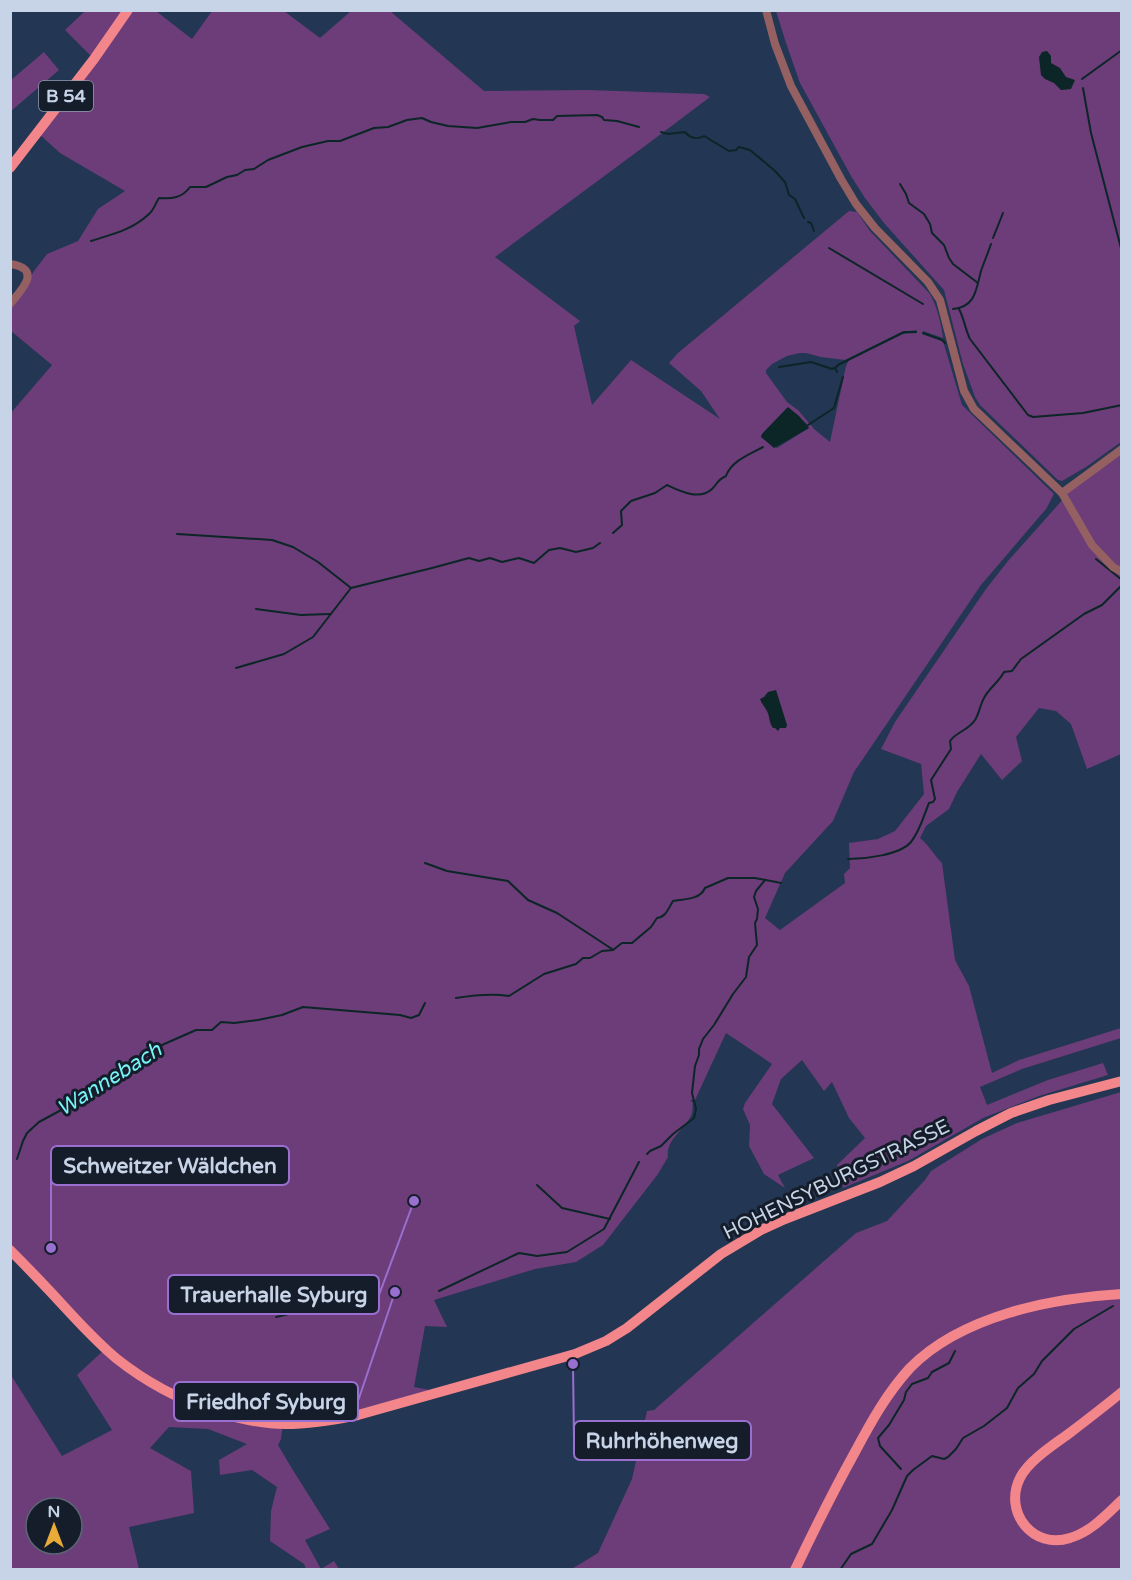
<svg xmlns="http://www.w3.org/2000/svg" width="1132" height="1580" font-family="'Varela Round',sans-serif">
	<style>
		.green { fill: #6c3d79; fill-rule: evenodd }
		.water { fill: #0c2526 }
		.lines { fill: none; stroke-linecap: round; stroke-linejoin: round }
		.stream { stroke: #0c2526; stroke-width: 2 }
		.minor { stroke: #956061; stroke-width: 8 }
		.major { stroke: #f3868a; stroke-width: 10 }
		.labels { text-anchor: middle; stroke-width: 6; stroke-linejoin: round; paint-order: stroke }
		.shield { fill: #151d2a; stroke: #929cae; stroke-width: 1.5 }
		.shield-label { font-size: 18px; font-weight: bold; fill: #c7d3e6 }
		.street-label { font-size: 20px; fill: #c7d3e6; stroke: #151d2a }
		.water-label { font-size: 21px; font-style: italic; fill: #77f4f8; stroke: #151d2a }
		.leader { fill: none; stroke: #996fcf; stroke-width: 2 }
		.callout-dot { fill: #996fcf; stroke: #151d2a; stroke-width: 2 }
		.callout { fill: #151d2a; stroke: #996fcf; stroke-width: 2 }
		.callout-label { font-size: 21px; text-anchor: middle; font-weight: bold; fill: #c7d3e6 }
	</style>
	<rect width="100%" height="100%" fill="#233653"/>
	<!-- green -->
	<g class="green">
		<path d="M85,11H156L192,39L212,11H284L320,38L351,11H390L484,91L588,90L704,94L710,97L653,140L495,257L580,321L574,326L592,405L631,360L720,419L701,391L669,363L678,353L849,211L857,212L870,231L930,294C937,307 941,322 943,338L923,331L922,334L943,341L962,405L1054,494L1046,509L981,585L854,772L833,821L785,873L765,918L780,930L845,883L844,874L850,868L849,843L878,839L895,831L924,794L921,764L881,749L895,722L986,589L1008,561L1073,488L1121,453V754L1087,769L1071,724L1056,711L1039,708L1016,737L1022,761L1002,780L981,754L957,792L949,809L926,826L920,838C929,845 934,855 942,863L955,960L969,986L992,1073L1019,1060L1121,1028V1038L1022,1069L980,1087L987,1105L1048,1080L1103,1063L1108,1075L1039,1096L983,1118L908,1161L843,1188L837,1165L865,1138L849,1118L832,1082L824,1091L802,1060L781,1079L772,1104L814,1158L778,1175L785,1188L764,1174L749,1146L750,1125L743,1109L745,1103L772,1064L726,1033L695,1100H690L693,1103C692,1106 693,1110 692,1113C689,1126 665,1139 668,1157L658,1174L603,1245L576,1262L535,1269L434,1300L447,1327L425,1326L414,1387L440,1392L396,1404L283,1424L281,1439L278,1445L291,1467L330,1529L305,1540L321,1569L334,1561L339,1569H306L304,1564L270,1541L271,1511L277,1487L252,1470L220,1475L219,1460L247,1444L208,1429L169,1427L150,1448L191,1471L194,1513L129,1527L139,1569H11V1375L62,1456L112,1430L77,1375L105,1349L11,1250L10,414L52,365L11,331L10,309L34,271L47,254L78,241L98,209L125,191L60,153L38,133L94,59L65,30ZM917,330V333L903,334L849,360L846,366L830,442L814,429L798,410L787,402L766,373V370L772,364L787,356L800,353H806L821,357L845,360L902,332ZM787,408L806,423L809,428L777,448L761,437L762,434ZM36,1508H72V1544H36Z"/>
		<polygon points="776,11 1121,11 1121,442 1086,467 1062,481 1058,480 980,405 975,397 963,364 944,290 884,223 865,198 851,176 800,83 786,43"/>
		<polygon points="44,52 59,70 11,111 11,80"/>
		<polygon points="1121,1092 1121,1569 570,1570 598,1553 632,1479 647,1411 654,1410 856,1233 887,1221 925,1180 931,1171 982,1139 1017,1123"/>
	</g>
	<!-- water -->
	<g class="water">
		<polygon points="1047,51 1051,56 1051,63 1060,68 1066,77 1075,80 1071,89 1061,90 1054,83 1045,79 1041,75 1039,57 1042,52"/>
		<polygon points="788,407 799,416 809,428 774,448 761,437 762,434"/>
		<path d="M776,690L787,725L786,728H780L778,731L775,728H773C769,723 770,717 767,711C764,706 762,704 760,699L764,697L768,692Z"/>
	</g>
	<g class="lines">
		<!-- stream -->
		<g class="stream">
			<polyline points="1082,79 1122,50"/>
			<polyline points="1083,88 1091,133 1122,252"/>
			<path d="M661,132L668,134L685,132C690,138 697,140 704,136L729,151L736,150L739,147L750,150L774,170L785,182L789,195L795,199L804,218"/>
			<polyline points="900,184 906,194 909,203 924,214 930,224 932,233 944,245 949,258 953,264 978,283"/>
			<polyline points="808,222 811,223 814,231"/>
			<polyline points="993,238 1003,213"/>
			<path d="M91,241C113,234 132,230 149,214C154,210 155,204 159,198C172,199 182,198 190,187H206L227,177L237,175L245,170L254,169L268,160L302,147L328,141H340L374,128L388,127L407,120L422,118L431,122L448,126L477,128L511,122H525L533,119L540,120H553L557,116L597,115L602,117L604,120L617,121L639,127"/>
			<polyline points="829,248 923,304"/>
			<path d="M953,309C976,307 976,289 981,271C984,262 988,253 991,244"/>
			<path d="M959,309C964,318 965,329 970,339L1028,415L1033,417L1083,413L1122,405"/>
			<polyline points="923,333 942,340 945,343"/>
			<polyline points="779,367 811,362 832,369 835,368"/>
			<polyline points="837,372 835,368 838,365 904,332 916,332"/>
			<polyline points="808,425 834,408 843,377"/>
			<path d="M613,533L622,525L621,511L631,501L655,493L667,485C680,491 699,501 712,489C719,482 716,481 726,476C731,461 750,454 763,447"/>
			<polyline points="177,534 272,540 293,547 318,562 351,588"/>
			<polyline points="1096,559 1122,580"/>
			<polyline points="351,588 432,568 469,558 479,561 490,558 502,562 519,558 534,563 549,550 560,548 576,552 593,548 600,543"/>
			<polyline points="256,609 301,615 330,614"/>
			<polyline points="236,668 284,654 313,637 351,588"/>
			<path d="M848,859C865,859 900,855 911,842C920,831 924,815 929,803L933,802L935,799L931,780L951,749L950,741C956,732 969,730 975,720C979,714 980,705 984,698C989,688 999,682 1004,672L1012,671L1021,659L1084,614L1102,605L1122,585"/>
			<polyline points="425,863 447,871 508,881 528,900 557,913 612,949"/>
			<path d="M456,998C474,995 491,993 509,996L544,974L576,964L583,958H590L602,951L613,950L622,943H632L651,927L657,918C666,917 668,909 673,901C684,899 700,900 705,888L728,878H755L781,883"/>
			<polyline points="647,1154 650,1151 661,1146 673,1134 694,1118 696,1109 692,1093 695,1066 699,1055 699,1049 703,1039 714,1025 733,994 746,977 749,957 757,945 755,923 757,919 758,909 754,897 756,891 765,880"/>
			<polyline points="17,1159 23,1141 27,1133 39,1122 87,1096 153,1049 196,1030 212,1030 221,1022 234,1023 258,1020 282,1015 303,1007 400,1015 411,1018 419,1015 425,1003"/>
			<polyline points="537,1185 562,1208 610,1219"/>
			<polyline points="439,1291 519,1253 537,1256 567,1252 604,1229 639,1162"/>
			<polyline points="276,1317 314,1308 322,1309 349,1291"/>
			<polyline points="901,1469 880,1446 878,1438 889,1425 904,1400 906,1392 912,1384 928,1378 932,1372 949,1363 955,1351"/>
			<polyline points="840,1570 851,1554 872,1544 892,1510 907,1476 913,1470 932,1456 944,1459 948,1457 956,1449 963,1438 984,1426 1007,1408 1018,1388 1034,1374 1042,1361 1074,1329 1113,1306"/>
		</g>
		<!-- minor -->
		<g class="minor">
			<polyline points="766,10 775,44 791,86 841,179 856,204 875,228 928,282 940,300 964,391 974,409 1062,493 1092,545 1113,567 1122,572"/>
			<path d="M10,264C43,269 22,289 10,304"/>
			<polyline points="1062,493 1122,449"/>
		</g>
		<!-- major -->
		<g class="major">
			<polyline points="10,168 94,59 128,10"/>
			<path d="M10,1250C31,1271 51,1292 71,1314C85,1329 100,1345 117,1359C146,1382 178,1399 213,1411C236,1418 261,1424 285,1424C310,1424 334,1420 358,1415L575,1354L606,1341L627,1328L721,1254L761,1230L785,1219L880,1182L914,1166L976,1131L1011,1113L1049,1100L1122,1081"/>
			<path d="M1122,1392C1105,1406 1088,1419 1071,1432C1055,1444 1029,1460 1020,1478C1003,1512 1033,1550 1070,1538C1091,1532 1107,1514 1122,1500"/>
			<path d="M795,1570C814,1530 834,1490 855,1452C871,1422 887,1393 910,1368C961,1316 1051,1298 1122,1294"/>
		</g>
	</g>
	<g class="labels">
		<!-- shield labels -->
		<rect class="shield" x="39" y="81" width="54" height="30" rx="4.5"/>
		<g class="shield-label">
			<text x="66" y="102">B 54</text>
		</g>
		<!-- street labels -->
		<g class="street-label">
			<text transform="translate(836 1179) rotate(-26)" y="7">HOHENSYBURGSTRASSE</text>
		</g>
		<!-- water labels -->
		<g class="water-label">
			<text transform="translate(109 1079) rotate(-32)" y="7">Wannebach</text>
		</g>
	</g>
	<!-- callouts -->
	<path class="leader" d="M51 1248L51 1165M414 1201L379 1295M395 1292L358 1401M573 1364L574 1441"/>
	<g class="callout-dot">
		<circle cx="51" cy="1248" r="6"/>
		<circle cx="414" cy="1201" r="6"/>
		<circle cx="395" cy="1292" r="6"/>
		<circle cx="573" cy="1364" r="6"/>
	</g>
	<g class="callout">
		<rect x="51" y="1146" width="238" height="39" rx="6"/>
		<rect x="168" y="1275" width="211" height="39" rx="6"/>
		<rect x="174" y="1382" width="184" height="39" rx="6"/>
		<rect x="574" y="1421" width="177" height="39" rx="6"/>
	</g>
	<g class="callout-label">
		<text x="170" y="1173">Schweitzer Wäldchen</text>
		<text x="274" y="1302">Trauerhalle Syburg</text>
		<text x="266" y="1409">Friedhof Syburg</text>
		<text x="662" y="1448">Ruhrhöhenweg</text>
	</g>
	<!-- border -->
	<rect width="1132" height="1580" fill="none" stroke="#c7d3e6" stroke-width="24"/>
	<!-- north arrow -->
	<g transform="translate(54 1526)"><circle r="28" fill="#151d2a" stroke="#5c6675" stroke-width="1.5"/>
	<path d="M0-4.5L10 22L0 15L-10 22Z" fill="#e9ab38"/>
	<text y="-9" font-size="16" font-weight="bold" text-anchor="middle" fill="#c7d3e6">N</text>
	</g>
</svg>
